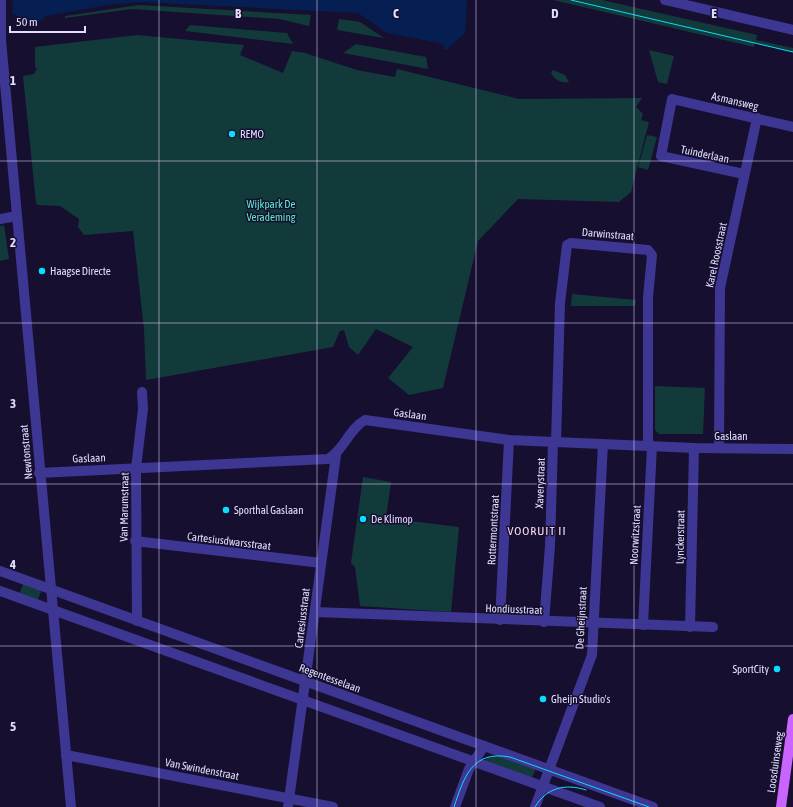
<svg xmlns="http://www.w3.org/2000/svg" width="793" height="807" font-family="'Asap Condensed',sans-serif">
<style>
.green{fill:#123a3a}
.water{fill:#061f52}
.pier{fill:#160f2f}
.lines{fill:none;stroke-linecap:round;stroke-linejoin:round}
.minor{stroke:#3d3692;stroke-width:10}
.major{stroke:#ca64ff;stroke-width:10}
.tram{stroke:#09deff;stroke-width:1}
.grid{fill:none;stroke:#e2ddff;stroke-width:1;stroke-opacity:0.55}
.poi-dot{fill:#09deff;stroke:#160f2f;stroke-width:1.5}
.labels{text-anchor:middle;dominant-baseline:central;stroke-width:3;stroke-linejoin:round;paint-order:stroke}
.street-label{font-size:11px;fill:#e2ddff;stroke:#160f2f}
.poi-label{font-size:11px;fill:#e2ddff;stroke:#160f2f;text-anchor:start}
.park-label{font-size:11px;fill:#5ceccd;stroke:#160f2f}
.neighbourhood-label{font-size:12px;letter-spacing:1px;fill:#ffdff2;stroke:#160f2f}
.grid-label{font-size:13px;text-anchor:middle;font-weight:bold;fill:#e2ddff;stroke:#160f2f;stroke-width:3;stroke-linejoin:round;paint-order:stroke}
</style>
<rect width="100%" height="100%" fill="#160f2f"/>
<!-- green -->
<g class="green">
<polygon points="553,0 602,0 757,35 756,40 793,48 793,52 755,43 754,47"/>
<polygon points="139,5 311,15 309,26 279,19 132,9 65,18 65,16"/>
<polygon points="339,19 360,22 384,38 337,30"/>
<polygon points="190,25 287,33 293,44 185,31"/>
<polygon points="137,35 244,45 240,55 283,73 292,51 305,53 357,70 395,77 397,69 519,99 642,98 636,107 643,114 641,120 649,122 631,192 619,202 518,199 478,241 443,388 409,395 388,378 413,347 376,329 358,355 349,347 344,330 340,331 333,347 146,380 144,329 133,231 84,235 78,227 79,219 60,206 38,205 36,203 23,76 34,74 37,68 35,67 35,47"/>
<polygon points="356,44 426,57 428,69 343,53"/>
<polygon points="649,50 674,56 667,84 658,82"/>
<path d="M553,70L565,75L569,82C562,84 553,79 551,72Z"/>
<polygon points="647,135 657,137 648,170 638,167"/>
<polygon points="4,225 9,259 0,261 0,226"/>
<polygon points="572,294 636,300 635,306 571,306"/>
<polygon points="655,386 705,388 703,434 659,434 655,430"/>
<polygon points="363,477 391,482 386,518 459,527 451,612 360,606 355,567 351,563"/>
<polygon points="23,584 40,590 41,592 38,599 35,600 19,595"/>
<polygon points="498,756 536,768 531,780 484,762 487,758"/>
</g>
<!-- water -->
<polygon class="water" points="0,0 467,0 465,33 446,50 443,49 444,44 387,33 358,13 142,2 114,4 45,16 43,20 20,23 17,15 11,13"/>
<!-- pier -->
<polygon class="pier" points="0,0 13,0 12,13 0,15"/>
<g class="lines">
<!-- minor -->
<g class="minor">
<polyline points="1,0 1,40 71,807"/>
<polyline points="665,0 793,30"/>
<polyline points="744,174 661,156 672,99 793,127"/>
<polyline points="0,219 17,216"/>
<polyline points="556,442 560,303 567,245 571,243 648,250 652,255 648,297 648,446"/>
<polyline points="719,448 720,288 757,118"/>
<path d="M39,473L328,459C344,450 349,429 365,420L509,440L694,448L793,449"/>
<polyline points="135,541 321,563"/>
<polyline points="0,571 653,807"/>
<polyline points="0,591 600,807"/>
<polyline points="315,612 713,627"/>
<polyline points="500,620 509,440"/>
<polyline points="137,621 136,468 143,409 142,392"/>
<polyline points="544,622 550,546 553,442"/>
<polyline points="643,625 652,446"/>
<polyline points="690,627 694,448"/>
<polyline points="66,755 333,807"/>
<polyline points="288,807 336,455"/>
<polyline points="455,807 469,769 484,746"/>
<polyline points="535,807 592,655 603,444"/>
</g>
<!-- major -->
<polyline class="major" points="781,807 793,719"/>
<!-- tram -->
<g class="tram">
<polyline points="571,0 793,52"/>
<path d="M454,807C464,777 472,750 510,757L649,807"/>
<path d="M535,807C546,788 565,783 586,790"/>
</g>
</g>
<!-- grid -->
<path class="grid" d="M159,0V807M317,0V807M476,0V807M634,0V807M0,161H793M0,323H793M0,484H793M0,646H793"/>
<!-- markers -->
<g class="poi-dot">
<circle cx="232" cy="134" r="4"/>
<circle cx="42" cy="271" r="4"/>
<circle cx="226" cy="510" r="4"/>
<circle cx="363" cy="519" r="4"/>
<circle cx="777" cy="669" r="4"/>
<circle cx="543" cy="699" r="4"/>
</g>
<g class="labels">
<!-- street labels -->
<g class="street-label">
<text transform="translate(735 101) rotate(13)">Asmansweg</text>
<text transform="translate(705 154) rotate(12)">Tuinderlaan</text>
<text transform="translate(608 234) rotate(5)">Darwinstraat</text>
<text transform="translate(716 255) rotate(-78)">Karel Roosstraat</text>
<text transform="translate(410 414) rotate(8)">Gaslaan</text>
<text x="731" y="436">Gaslaan</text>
<text transform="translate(26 452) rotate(-95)">Newtonstraat</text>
<text transform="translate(89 458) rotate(-2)">Gaslaan</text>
<text transform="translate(540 483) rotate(-88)">Xaverystraat</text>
<text transform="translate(124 507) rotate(-89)">Van Marumstraat</text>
<text transform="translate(493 530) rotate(-87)">Rottermontstraat</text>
<text transform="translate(635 535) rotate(-87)">Noorwitzstraat</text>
<text transform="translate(680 537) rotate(-89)">Lynckerstraat</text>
<text transform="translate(229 541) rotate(7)">Cartesiusdwarsstraat</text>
<text transform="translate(514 609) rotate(2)">Hondiusstraat</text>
<text transform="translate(302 618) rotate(-83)">Cartesiusstraat</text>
<text transform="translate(581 618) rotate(-87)">De Gheijnstraat</text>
<text transform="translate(330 678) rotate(20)">Regentesselaan</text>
<text transform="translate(775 762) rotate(-82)">Loosduinseweg</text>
<text transform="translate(202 769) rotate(11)">Van Swindenstraat</text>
</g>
<!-- poi labels -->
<g class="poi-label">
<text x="240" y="134">REMO</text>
<text x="50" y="271">Haagse Directe</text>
<text x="234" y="510">Sporthal Gaslaan</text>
<text x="371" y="519">De Klimop</text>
<text x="769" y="669" text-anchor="end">SportCity</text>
<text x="551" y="699">Gheijn Studio's</text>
</g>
<!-- park labels -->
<g class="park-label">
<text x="271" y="204">Wijkpark De<tspan x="271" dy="13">Verademing</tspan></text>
</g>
<!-- neighbourhood labels -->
<g class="neighbourhood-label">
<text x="537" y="531">VOORUIT II</text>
</g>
</g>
<g class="grid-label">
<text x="238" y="18">B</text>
<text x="396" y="18">C</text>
<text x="555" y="18">D</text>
<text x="714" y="18">E</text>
<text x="13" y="85">1</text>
<text x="13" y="247">2</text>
<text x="13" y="408">3</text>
<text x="13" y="569">4</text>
<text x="13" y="731">5</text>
</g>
<!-- scale -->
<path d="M10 26v6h75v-6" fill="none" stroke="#e2ddff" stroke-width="2"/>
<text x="16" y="26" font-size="12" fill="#e2ddff" stroke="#160f2f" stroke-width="3" paint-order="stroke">50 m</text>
</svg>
